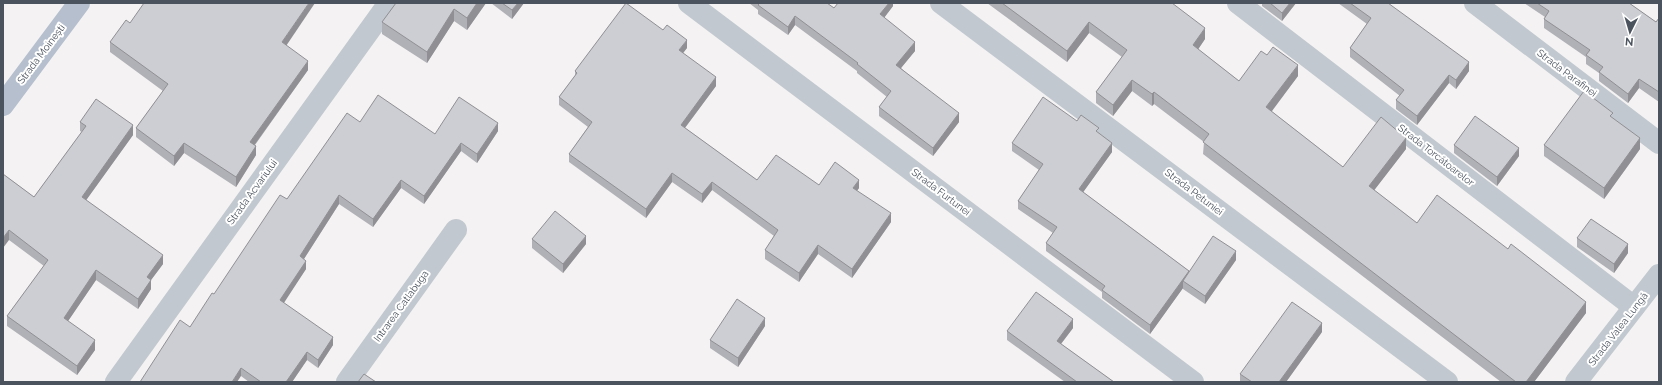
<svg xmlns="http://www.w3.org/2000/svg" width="1662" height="385" font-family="Raleway,sans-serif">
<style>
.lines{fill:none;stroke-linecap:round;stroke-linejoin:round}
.minor{stroke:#c1c8cf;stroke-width:22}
.major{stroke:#b5bfce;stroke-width:22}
.wall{fill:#b0b1b6}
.shaded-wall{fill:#909094}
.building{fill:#cdced4;stroke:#909094}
.labels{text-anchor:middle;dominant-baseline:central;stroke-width:4;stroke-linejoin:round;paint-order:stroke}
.street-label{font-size:10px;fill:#4b535e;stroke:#fff}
</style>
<rect width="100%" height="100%" fill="#f4f2f2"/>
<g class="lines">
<!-- minor -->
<g class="minor">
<polyline points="689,3 1193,382"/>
<polyline points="941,3 1447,382"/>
<polyline points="1238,3 1634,307"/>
<polyline points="1475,3 1659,143"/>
<polyline points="116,382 389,3"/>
<polyline points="347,382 456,230"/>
<polyline points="1576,382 1659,275"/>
</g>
<!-- major -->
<polyline class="major" points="3,105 79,3"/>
</g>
<!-- wall -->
<g class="wall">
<polygon points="396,3 486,3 467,30 454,21 427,63 382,34 382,22"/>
<polygon points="491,3 524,3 512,19"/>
<polygon points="749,3 827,3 834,8 893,3 893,6 884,18 915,51 901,68 959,122 933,156 879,116 879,107 887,97 857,73 857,71 795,25 788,35 758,14 758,10"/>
<polygon points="987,3 1172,3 1205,39 1198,49 1239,81 1298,76 1271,111 1343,167 1406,149 1374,190 1417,223 1586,313 1534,382 1501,382 1203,154 1204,142 1154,104 1152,106 1132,91 1113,116 1096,103 1096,92 1122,57 1089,33 1067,62"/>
<polygon points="1262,3 1296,3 1282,21 1262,6"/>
<polygon points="1338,3 1388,3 1469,71 1456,89 1449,83 1417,125 1396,109 1396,100 1400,96 1350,57 1350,48 1367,24"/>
<polygon points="1524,3 1629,3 1656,22 1659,18 1659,102 1639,88 1628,103 1599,81 1599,73 1586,64 1586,57 1544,28 1544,19 1545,17"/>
<polygon points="130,23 286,45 308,70 255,145 256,155 236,187 184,153 174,166 136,137 136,128 163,91 110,52 110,42"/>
<polygon points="687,48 683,53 716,86 685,128 757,180 819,185 859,188 857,191 891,222 852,278 818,254 799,282 765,259 765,250 774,236 712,190 702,203 672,182 646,218 569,162 569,154 588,127 559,105 559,97 575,76 575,71"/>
<polygon points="1613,118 1640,149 1604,199 1544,156 1544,145"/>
<polygon points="1077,121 1099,133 1112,152 1083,192 1189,271 1236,260 1205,304 1183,289 1183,288 1150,334 1102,298 1102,292 1046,251 1046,243 1053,233 1018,209 1018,201 1039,170 1012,151 1012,143"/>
<polygon points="80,122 133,135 86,200 163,264 151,280 151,289 138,309 96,280 68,321 95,350 77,375 7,326 7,316 44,266 9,240 3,174 34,197 82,132 80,131"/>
<polygon points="360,122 435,134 498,131 477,163 461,151 424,204 401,188 373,227 339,204 304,259 306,269 283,303 333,345 318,368 307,360 292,382 249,382 241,376 190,327 287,199"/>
<polygon points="1454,145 1519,156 1497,186 1454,153"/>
<polygon points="1577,238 1628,253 1614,273 1577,247"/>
<polygon points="532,239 586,244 563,273 532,248"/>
<polygon points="765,326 738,367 710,348 710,340"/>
<polygon points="1073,328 1061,344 1114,382 1065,382 1007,340 1007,331"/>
<polygon points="1322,332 1286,382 1240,382 1240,374"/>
</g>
<!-- shaded-wall -->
<g class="shaded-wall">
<polygon points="309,3 315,3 282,52 282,42"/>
<polygon points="477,3 486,3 467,30 467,18"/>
<polygon points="518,3 524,3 512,19 512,10"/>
<polygon points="889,3 893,3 893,6 880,23 880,14"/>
<polygon points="1290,3 1296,3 1282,21 1282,13"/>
<polygon points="454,9 454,21 427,63 427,52"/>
<polygon points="795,16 795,25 788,35 788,27"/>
<polygon points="1089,22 1089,33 1067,62 1067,51"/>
<polygon points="1205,28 1205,39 1193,57 1193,45"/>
<polygon points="687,40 687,48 679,58 679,50"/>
<polygon points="915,42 915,51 896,74 896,65"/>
<polygon points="308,61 308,70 250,151 250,142"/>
<polygon points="1469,62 1469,71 1456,89 1456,80"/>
<polygon points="1298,65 1298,76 1266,119 1266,107"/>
<polygon points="1449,75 1449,83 1417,125 1417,116"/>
<polygon points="716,77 716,86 681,133 681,125"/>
<polygon points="1639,79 1639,88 1628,103 1628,94"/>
<polygon points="1132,80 1132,91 1113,116 1113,105"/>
<polygon points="1154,92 1154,104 1152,106 1152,94"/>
<polygon points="959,113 959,122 933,156 933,148"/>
<polygon points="498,123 498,131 477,163 477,154"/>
<polygon points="133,125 133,135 82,206 82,197"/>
<polygon points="1406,138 1406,149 1369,197 1369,186"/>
<polygon points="1640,138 1640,149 1604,199 1604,188"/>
<polygon points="184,143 184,153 174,166 174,156"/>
<polygon points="461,143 461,151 424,204 424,196"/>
<polygon points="1112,143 1112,152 1079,198 1079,189"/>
<polygon points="256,146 256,155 236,187 236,177"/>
<polygon points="1519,148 1519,156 1497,186 1497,177"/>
<polygon points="672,173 672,182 646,218 646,209"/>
<polygon points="401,180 401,188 373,227 373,219"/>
<polygon points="859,180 859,188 853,196 853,188"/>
<polygon points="712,182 712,190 702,203 702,194"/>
<polygon points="339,195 339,204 300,265 300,256"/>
<polygon points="891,213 891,222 852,278 852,269"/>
<polygon points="9,230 9,240 3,248 3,238"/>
<polygon points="586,236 586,244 563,273 563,264"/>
<polygon points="1628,244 1628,253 1614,273 1614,264"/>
<polygon points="818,245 818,254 799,282 799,273"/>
<polygon points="1236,251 1236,260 1205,304 1205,296"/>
<polygon points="163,255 163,264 151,280 151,289 138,309 138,299 147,277"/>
<polygon points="306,261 306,269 280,309 280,300"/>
<polygon points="96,270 96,280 64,327 64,318"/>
<polygon points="1189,271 1183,281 1183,288 1150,334 1150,325"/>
<polygon points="1586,302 1586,313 1534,382 1526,382"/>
<polygon points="765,318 765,326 738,367 738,358"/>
<polygon points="1073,319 1073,328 1057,349 1057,341"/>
<polygon points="1322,323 1322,332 1286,382 1279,382"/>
<polygon points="333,337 333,345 318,368 318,360"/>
<polygon points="95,340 95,350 77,375 77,366"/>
<polygon points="307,352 307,360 292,382 286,382"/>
<polygon points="241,368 241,376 237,382 232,382"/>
</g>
<!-- building -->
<g class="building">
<polygon points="144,3 309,3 282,42 308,61 250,142 256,146 236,177 184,143 174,156 136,128 168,84 110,42 126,20 130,23"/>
<polygon points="396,3 477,3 467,18 454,9 427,52 382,22"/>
<polygon points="502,3 518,3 512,10"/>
<polygon points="626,3 663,30 667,25 687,40 679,50 716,77 681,125 757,180 776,155 819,185 835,162 859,180 853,188 891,213 852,269 818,245 799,273 765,250 778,230 712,182 702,194 672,173 646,209 569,154 592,122 559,97 577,73 575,71"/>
<polygon points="760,3 827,3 834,8 838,3 889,3 880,14 915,42 896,65 959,113 933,148 879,107 891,91 857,64 858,63 795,16 788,27 758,5"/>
<polygon points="1002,3 1172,3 1205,28 1193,45 1239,81 1261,51 1267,55 1273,47 1298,65 1266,107 1343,167 1381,117 1406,138 1369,186 1417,223 1437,195 1508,249 1511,244 1586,302 1526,382 1516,382 1203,142 1209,134 1154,92 1152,94 1132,80 1113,105 1096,92 1127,50 1089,22 1067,51"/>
<polygon points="1270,3 1290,3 1282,13"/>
<polygon points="1350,3 1388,3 1469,62 1456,80 1449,75 1417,116 1396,100 1404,90 1350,48 1371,18"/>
<polygon points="1537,3 1629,3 1656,22 1659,18 1659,92 1639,79 1628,94 1599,72 1603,67 1586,55 1590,50 1544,19 1549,11"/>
<polygon points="1584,91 1613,113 1610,116 1640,138 1604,188 1544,145"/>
<polygon points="378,95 435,134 459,97 498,123 477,154 461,143 424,196 401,180 373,219 339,195 300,256 306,261 280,300 333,337 318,360 307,352 286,382 261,382 241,368 232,382 140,382 180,320 190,327 212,293 214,294 280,195 287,199 347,113 360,122"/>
<polygon points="1043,97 1077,121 1081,115 1099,128 1096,131 1112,143 1079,189 1189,271 1150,325 1102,290 1105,286 1046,243 1057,227 1018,201 1043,164 1012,143"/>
<polygon points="96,99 133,125 82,197 163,255 147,277 151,280 138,299 96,270 64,318 95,340 77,366 7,316 48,260 9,230 3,238 3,174 34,197 86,126 80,122"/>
<polygon points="1475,116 1519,148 1497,177 1454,145"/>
<polygon points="555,211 586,236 563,264 532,239"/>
<polygon points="1591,219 1628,244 1614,264 1577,238"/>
<polygon points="1213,236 1236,251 1205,296 1183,281"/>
<polygon points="1036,292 1073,319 1057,341 1114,382 1077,382 1007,331"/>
<polygon points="737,299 765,318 738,358 710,340"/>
<polygon points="1292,302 1322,323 1279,382 1252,382 1240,374"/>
<polygon points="364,374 376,382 358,382"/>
</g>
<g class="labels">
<!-- street labels -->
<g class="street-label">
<text transform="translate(41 54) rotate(-53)">Strada Moinești</text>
<text transform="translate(1567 73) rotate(37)">Strada Parafinei</text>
<text transform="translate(1436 155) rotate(38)">Strada Torcătoarelor</text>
<text transform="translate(252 192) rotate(-54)">Strada Acvariului</text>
<text transform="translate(941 192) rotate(37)">Strada Furtunei</text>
<text transform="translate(1194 192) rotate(37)">Strada Petuniei</text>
<text transform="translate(401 306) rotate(-54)">Intrarea Catlabuga</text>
<text transform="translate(1618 329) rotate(-52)">Strada Valea Lungă</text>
</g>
</g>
<!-- border -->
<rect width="1662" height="385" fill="none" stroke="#4b535e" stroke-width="8"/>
<!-- north arrow -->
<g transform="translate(1630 32) rotate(185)" stroke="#ffffff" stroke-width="3" paint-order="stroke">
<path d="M0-3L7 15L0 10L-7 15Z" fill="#4b535e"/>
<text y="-6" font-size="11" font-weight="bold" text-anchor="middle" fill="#4b535e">N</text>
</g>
</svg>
